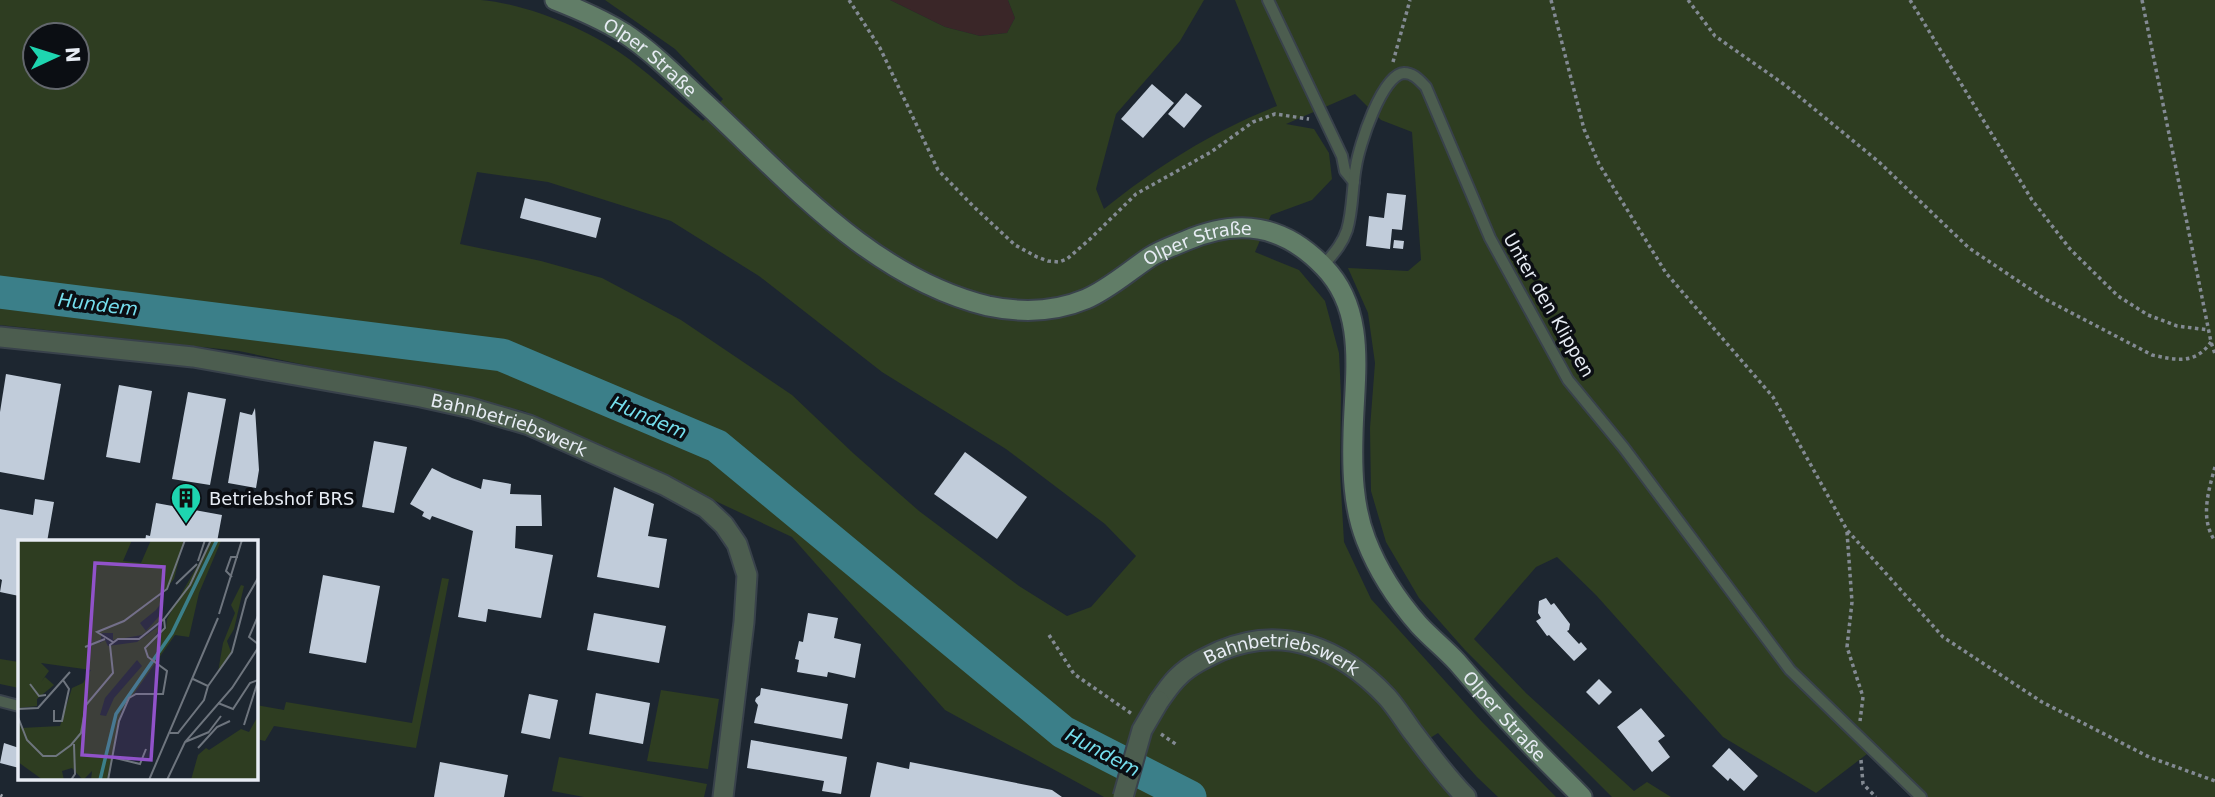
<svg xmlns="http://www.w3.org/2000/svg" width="2215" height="797" font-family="'DejaVu Sans',sans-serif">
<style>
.education{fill:#3a2628}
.green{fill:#2e3d21;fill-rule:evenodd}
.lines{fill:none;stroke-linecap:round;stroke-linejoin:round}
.river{stroke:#3b7f89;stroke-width:33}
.building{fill:#c1ccda}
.service-casing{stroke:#39424b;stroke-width:14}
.minor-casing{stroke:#39424b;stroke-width:23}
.secondary-casing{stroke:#39424b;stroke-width:23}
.path{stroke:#838a93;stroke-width:3.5;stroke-dasharray:3.5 3.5;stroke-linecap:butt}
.service{stroke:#4c5d4f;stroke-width:10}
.minor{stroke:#4c5d4f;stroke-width:19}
.secondary{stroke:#617d67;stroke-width:19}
.rail{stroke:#a2a8b1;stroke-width:5;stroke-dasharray:14 7;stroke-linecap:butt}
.minor-bridge-casing{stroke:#39424b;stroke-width:23;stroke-linecap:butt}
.minor-bridge{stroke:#4c5d4f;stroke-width:19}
.labels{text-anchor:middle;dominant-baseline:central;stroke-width:7;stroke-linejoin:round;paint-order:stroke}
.street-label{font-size:18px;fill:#e7ecf4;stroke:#0b0e13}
.poi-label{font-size:18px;fill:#e7ecf4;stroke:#0b0e13;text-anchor:start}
.water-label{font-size:19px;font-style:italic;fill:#75deed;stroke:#0b0e13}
.inset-river{fill:none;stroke:#3b7f89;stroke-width:3.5}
.inset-road{fill:none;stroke:#6e757e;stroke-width:2}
.view{fill:#9152ca;fill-opacity:0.15;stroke:#9152ca;stroke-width:3.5}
.inset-edge{fill:none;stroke:#e7ecf4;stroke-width:3.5}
</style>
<rect width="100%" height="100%" fill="#1d2630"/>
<!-- education -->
<polygon class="education" points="890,0 1008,0 1015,18 1007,33 980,36 945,27"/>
<!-- green -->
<g class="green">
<path d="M0,0H481C528,4 592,31 629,59C655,79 679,101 703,121L723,99L675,49L605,0H890L945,27L980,36L1007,33L1015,18L1008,0H1204L1180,41L1116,114L1096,189L1104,209C1156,167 1215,130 1277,106L1235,0H2215V797H1911L1867,754L1816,793L1723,737L1596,595L1557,557L1536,567L1474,639L1527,694L1634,791L1647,782L1671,797H1612L1465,650L1419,598L1386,542L1371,491L1370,428L1375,363L1368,313L1348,268L1408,271L1421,260L1412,132L1381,120L1355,94L1286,124L1314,129L1329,153L1332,179L1312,200L1271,215L1255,252L1299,270L1325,301L1339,353L1341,395L1340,472L1344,542L1371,599L1482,722L1556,797H1498L1477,777L1438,733L1413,749L1453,797H1104L945,710L792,537L524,411L239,351L0,325ZM35,35H77V77H35ZM477,172L548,182L671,221L759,276L882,372L1006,449L1105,524L1136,556L1091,607L1067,616L1019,586L919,511L853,453L792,395L681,320L602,278L541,261L460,244Z"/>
<polygon points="442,578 449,579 416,748 274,726 265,741 256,739 256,705 284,710 286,702 412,723"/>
<polygon points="0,659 19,662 19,688 0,684"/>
<polygon points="661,690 719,699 708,769 647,761"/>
<polygon points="559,757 707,784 704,797 584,797 552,791"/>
</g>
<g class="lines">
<!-- river -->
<polyline class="river" points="0,292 502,355 717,446 1063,732 1190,797"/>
</g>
<!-- building -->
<g class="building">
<polygon points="1152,84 1174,103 1143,138 1121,119"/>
<polygon points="1186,93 1202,106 1184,128 1168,114"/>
<polygon points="1387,193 1406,195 1402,230 1392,229 1390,249 1366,246 1369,216 1384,218"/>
<polygon points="525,198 601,218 596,238 520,218"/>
<polygon points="1394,240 1404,241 1403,249 1393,248"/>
<polygon points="6,374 61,384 44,480 0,472 0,412"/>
<polygon points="119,385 152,391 140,463 106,457"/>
<polygon points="188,392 226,399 210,485 172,479"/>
<polygon points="255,408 259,470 256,488 228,483 240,412 252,415"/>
<polygon points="374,441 407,447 394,513 362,507"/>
<polygon points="965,452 1027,497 997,539 934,494"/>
<polygon points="432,468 452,478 481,489 483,479 511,484 510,494 541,495 542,526 516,526 515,548 553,555 541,618 488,609 486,622 458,617 473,531 432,516 430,520 422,516 424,512 410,504"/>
<polygon points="614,487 654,504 648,536 667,539 659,588 597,577"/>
<polygon points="35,499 54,502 47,542 19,542 19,596 0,592 2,580 0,579 0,509 33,515"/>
<polygon points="156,503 222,515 217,542 145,542 146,535 150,536"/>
<polygon points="323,575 380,586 366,663 309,653"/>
<polygon points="1546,598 1551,605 1554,603 1570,624 1569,630 1567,631 1579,644 1581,642 1587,649 1574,661 1549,635 1547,636 1536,621 1541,618 1538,613 1539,601"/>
<polygon points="594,613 666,626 659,663 587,650"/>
<polygon points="808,613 838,618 834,638 861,644 855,678 828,672 827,677 797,672 799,660 795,659 799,641 803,642"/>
<polygon points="1599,679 1612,692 1599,705 1586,692"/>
<polygon points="761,688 848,704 842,739 754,723 758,705 755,701 756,698 760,695"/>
<polygon points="596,693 650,703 643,744 589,734"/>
<polygon points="529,694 558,700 550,739 521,733"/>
<polygon points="1641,708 1665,736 1658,741 1670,757 1652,772 1617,727"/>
<polygon points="751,740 847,757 841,794 822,791 824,781 747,768"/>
<polygon points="4,743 19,748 19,768 0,763"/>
<polygon points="1729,748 1758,776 1744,791 1730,778 1728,781 1712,766"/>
<polygon points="440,762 508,775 504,797 434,797"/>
<polygon points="877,762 909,769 910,762 1052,790 1062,797 870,797"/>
</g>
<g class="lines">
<!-- service casing -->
<g class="service-casing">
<g id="service">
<polyline points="1268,0 1342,156 1345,171 1354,182"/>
<path d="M1323,266C1333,254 1342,245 1347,230C1353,210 1352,187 1356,166C1359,146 1382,74 1404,73C1414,73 1420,81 1426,87L1490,238L1568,380L1624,448L1790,670L1921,797"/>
<polyline points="0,701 19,706"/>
</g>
</g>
<!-- minor casing -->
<g class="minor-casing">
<g id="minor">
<path id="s1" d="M0,337L193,357L421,397L471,408L529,425L664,485L706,508L724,525L737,544L747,575L744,622L723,797"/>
<path id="s2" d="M1159,701C1165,693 1171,683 1179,676C1190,665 1205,658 1220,651C1283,624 1341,648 1387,697C1396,707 1404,720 1412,731C1429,753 1446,777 1466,797"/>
</g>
</g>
<!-- secondary casing -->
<g class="secondary-casing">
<g id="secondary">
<path id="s3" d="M555,0C578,9 603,20 624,33C653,52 679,79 705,103C789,181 872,278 988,306C1021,313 1055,312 1086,299C1109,289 1129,271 1150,257C1161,250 1173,246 1185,241C1238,218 1283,224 1324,267C1368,312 1354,377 1353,435C1352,470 1353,507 1366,540C1378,571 1397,600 1419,625C1431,638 1445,649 1457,662C1477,685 1497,709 1518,731C1538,754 1561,775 1582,797"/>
</g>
</g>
<!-- path -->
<g class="path">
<polyline points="849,0 880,48 938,170 973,206 1015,245 1037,257 1048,261 1059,262 1067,259 1089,240 1136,194 1211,152 1253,122 1275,114 1309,119"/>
<polyline points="1551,0 1584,129 1599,164 1666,273 1773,397 1847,530 1943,637 2042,702 2149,757 2215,781"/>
<path d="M1688,0L1715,36L1785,85L1879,162L1969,248L2045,299L2152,355C2176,360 2195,365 2211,342"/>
<polyline points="1910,0 2032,200 2070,249 2118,296 2148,315 2177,326 2209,330"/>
<polyline points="2142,0 2211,342 2215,354"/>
<polyline points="1393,62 1410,0"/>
<path d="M2215,467C2208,492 2200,519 2215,541"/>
<polyline points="1847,532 1852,602 1847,647 1863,697 1860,721"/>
<polyline points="1049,635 1074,674 1132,714"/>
<polyline points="1161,734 1177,745"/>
<polyline points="1861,760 1863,784 1876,797"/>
</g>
<!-- service -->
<use href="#service" class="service"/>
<!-- minor -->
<use href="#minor" class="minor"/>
<!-- secondary -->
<use href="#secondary" class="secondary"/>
<!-- rail -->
<polyline class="rail" points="0,796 2,797"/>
<!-- minor-bridge casing -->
<g class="minor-bridge-casing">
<polyline id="minor-bridge" points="1123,797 1142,730 1159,701"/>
</g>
<!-- minor-bridge -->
<use href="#minor-bridge" class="minor-bridge"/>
</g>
<!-- icons -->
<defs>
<g id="building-pin" transform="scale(1.575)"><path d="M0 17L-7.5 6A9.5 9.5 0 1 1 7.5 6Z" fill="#1ed5b0" stroke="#0b0e13"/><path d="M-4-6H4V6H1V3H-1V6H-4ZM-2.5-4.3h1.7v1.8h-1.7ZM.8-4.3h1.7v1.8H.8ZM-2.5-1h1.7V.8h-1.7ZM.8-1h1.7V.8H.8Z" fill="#111"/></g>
</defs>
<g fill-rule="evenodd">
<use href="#building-pin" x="186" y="498"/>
</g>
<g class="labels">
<!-- street labels -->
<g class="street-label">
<text stroke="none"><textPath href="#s3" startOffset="112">Olper Straße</textPath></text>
<text stroke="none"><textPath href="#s3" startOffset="763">Olper Straße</textPath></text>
<text transform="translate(1549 305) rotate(60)">Unter den Klippen</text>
<text stroke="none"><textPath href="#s1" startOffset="518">Bahnbetriebswerk</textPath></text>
<text stroke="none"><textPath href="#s2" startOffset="145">Bahnbetriebswerk</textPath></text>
<text stroke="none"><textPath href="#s3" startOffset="1412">Olper Straße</textPath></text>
</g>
<!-- poi labels -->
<g class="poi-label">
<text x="209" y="498">Betriebshof BRS</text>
</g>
<!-- water labels -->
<g class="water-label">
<text transform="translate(98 304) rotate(7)">Hundem</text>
<text transform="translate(649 417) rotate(23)">Hundem</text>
<text transform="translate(1103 752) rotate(28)">Hundem</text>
</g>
</g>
<!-- overview -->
<g transform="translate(18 540)">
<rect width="240" height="240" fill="#1d2630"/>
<path d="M0,0H114L105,21L123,23L133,0H166L156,39L141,57L144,62L138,70L122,83L128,91L145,72L144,79L124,95L95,100V93H84L82,103L87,100L90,106L119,102L145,83L137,96L148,89L149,79L194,0L203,1L181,53L171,97L157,95L103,172L89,240H73L74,231L65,240L54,228L44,231L46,240H25L0,222V179L3,188L42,186L54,148L65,143L73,130L23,123L31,131L23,142L27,137L36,145L19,159V166L0,168ZM119,120L124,126L96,158L88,176L82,175L87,158ZM223,45L226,46L216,89L209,101L213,112L200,132L205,103L217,73L213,65ZM240,176V240H173L180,215L188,208L191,210L223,189L231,192Z" fill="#2e3d21" fill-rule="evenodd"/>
<path class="inset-river" d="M82,240L98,174L154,93L199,0"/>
<path class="inset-road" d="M180,21L187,0M214,37L208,31L213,17H220M158,44L179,24M201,74L224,0M240,76L231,97L240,104M95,102L79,92L106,81L149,49L167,0M67,107L87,99M12,144L21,156L28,155M190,146L214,112L228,59L240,38M200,163L215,169L232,143L240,140M0,169L20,168L52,132M36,170V181H44L51,149L45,140M0,177L9,200L25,216H38L53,205L63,193L68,165L95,133L92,105L100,99H121L146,79L172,45L193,0M226,185L240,141M152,193H160L186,160L190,146L175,139M190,193L203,176M167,202L191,192M180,208L199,187L212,181M93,217L122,224L128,209M53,240L57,234L56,204M90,240L101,181L111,158L118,154H145L149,131L130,117L127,108L147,88L146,79M131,240L200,78M149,240L167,202L214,148L240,108"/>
<path class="view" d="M77,23L146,27L133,220L64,215Z"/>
<rect width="240" height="240" class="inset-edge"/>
</g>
<!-- north arrow -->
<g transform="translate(56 56) rotate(86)"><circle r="33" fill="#0b0e13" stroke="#63676d" stroke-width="2"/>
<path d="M0-5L12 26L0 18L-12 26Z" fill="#1ed5b0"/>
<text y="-10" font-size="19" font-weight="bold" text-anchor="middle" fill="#e7ecf4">N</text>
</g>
</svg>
